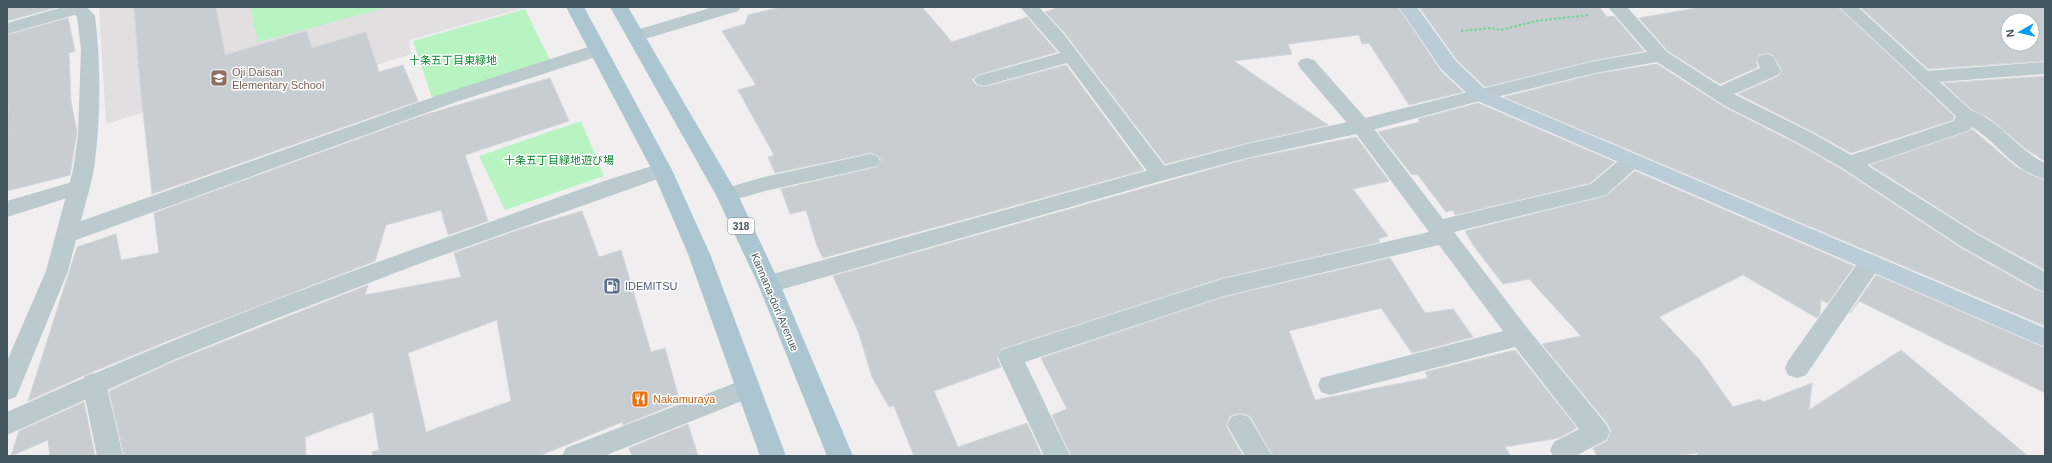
<svg xmlns="http://www.w3.org/2000/svg" width="2052" height="463" font-family="Helvetica,'Noto Sans JP',sans-serif">
<style>
.education{fill:#e2dfe1}
.green{fill:#b7f4c2}
.building{fill:#c8cdd2;stroke:#d2d6db;fill-rule:evenodd}
.lines{fill:none;stroke-linecap:round;stroke-linejoin:round}
.path{stroke:#6cd68b;stroke-width:2;stroke-dasharray:2.5 2;stroke-linecap:butt}
.lane{fill:#bacacf;fill-rule:evenodd}
.street{fill:#bacacf;fill-rule:evenodd}
.secondary{fill:#baccd5;fill-rule:evenodd}
.primary{fill:#abc6d1;fill-rule:evenodd}
.labels{text-anchor:middle;dominant-baseline:central;stroke-width:3;stroke-linejoin:round;paint-order:stroke}
.shield{fill:#fff;stroke:#7c898e;stroke-width:1}
.shield-label{font-size:10px;font-weight:bold;fill:#44575e}
.park-label{font-size:11px;fill:#0c8830;stroke:#fff}
.education-label{font-size:11px;fill:#785e54;stroke:#fff;text-anchor:start}
.service-label{font-size:11px;fill:#4e5e75;stroke:#fff;text-anchor:start}
.street-label{font-size:11px;fill:#44575e;stroke:#fff}
.food-label{font-size:11px;fill:#c56008;stroke:#fff;text-anchor:start}
</style>
<rect width="100%" height="100%" fill="#f1eeef"/>
<!-- education -->
<polygon class="education" points="99,7 522,7 523,8 409,40 411,54 183,127 178,102 106,124"/>
<!-- green -->
<g class="green">
<polygon points="250,7 388,7 258,42"/>
<polygon points="525,9 550,60 432,98 413,41"/>
<polygon points="581,121 604,176 505,210 479,156"/>
</g>
<!-- building -->
<g class="building">
<polygon points="7,7 58,7 7,21"/>
<polygon points="134,7 216,7 225,55 306,31 312,48 366,32 379,72 403,65 418,101 152,194 140,84"/>
<polygon points="781,7 922,7 952,42 1027,17 1057,52 977,75 972,80 976,85 984,87 1066,65 1144,170 823,258 817,246 806,210 790,214 781,189 877,167 881,160 877,155 870,153 775,173 768,157 774,155 738,90 756,85 722,31 745,24 748,15"/>
<polygon points="1059,7 1398,7 1441,71 1463,92 1409,105 1369,43 1362,44 1359,35 1288,44 1292,54 1234,61 1328,125 1247,143 1165,164 1064,32 1045,12"/>
<polygon points="1419,7 1599,7 1607,17 1614,16 1644,51 1595,60 1485,87 1457,60"/>
<polygon points="1702,7 1838,7 1954,116 1953,120 1851,153 1815,133 1738,94 1779,76 1782,70 1773,55 1766,53 1759,55 1756,61 1758,67 1720,84 1668,51 1639,18"/>
<path d="M1860,7H2045V61L1928,69ZM2008,20H2032V44H2008Z"/>
<polygon points="68,18 75,51 69,53 71,102 77,132 70,175 7,191 8,101 7,101 7,35"/>
<polygon points="1657,64 1724,107 1799,145 1841,169 1961,248 2036,290 2045,293 2045,326 1504,97 1595,74"/>
<polygon points="2045,76 2045,161 2026,149 1989,118 1972,110 1943,83"/>
<polygon points="550,78 569,121 465,155 488,221 448,235 441,210 386,225 375,261 175,338 85,375 28,401 77,247 116,234 121,260 159,253 154,213 424,115"/>
<polygon points="1478,103 1615,162 1590,183 1455,215 1453,210 1446,212 1417,174 1412,175 1378,132 1420,122 1418,119"/>
<polygon points="1972,129 2015,166 2033,176 2045,180 2045,270 1979,234 1870,165 1970,131"/>
<polygon points="1356,137 1389,181 1353,189 1388,236 1378,239 1380,242 1222,278 1001,349 997,358 1001,367 934,391 958,447 1027,423 1042,456 914,456 894,406 889,407 872,377 858,331 833,276 1247,159"/>
<polygon points="1635,171 1854,266 1828,303 1821,300 1820,314 1817,318 1743,275 1659,317 1699,359 1733,407 1760,399 1763,402 1812,383 1809,410 1901,350 2028,456 1700,456 1697,453 1671,456 1597,456 1593,448 1607,441 1611,431 1607,423 1542,344 1581,336 1529,279 1503,284 1473,245 1465,231 1606,196"/>
<path d="M582,211L599,257L621,250L651,352L665,348L680,402L623,425L622,422L539,456H373L372,452L379,450L373,412L305,437L306,456H124L109,391L177,360L368,285L365,295L461,277L454,253L521,229ZM497,320L511,401L426,432L408,353Z"/>
<polygon points="1390,258 1425,313 1453,309 1473,337 1412,353 1381,308 1289,331 1315,400 1428,378 1425,372 1515,350 1577,428 1559,438 1505,447 1511,456 1273,456 1250,416 1240,413 1230,416 1226,426 1243,456 1071,456 1052,415 1067,409 1041,358 1224,297"/>
<polygon points="1876,275 2045,348 2045,393 1859,301 1850,313"/>
<polygon points="84,402 95,456 50,456 48,440 11,456 19,431"/>
<polygon points="688,424 698,456 632,456 629,448"/>
</g>
<g class="lines">
<!-- path -->
<polyline class="path" points="1461,31 1491,28 1501,30 1536,21 1590,15"/>
<!-- lane -->
<g class="lane">
<polygon points="63,7 88,8 85,12 7,34 7,23"/>
<polygon points="713,7 741,7 738,11 642,40 636,42 630,40 627,36 630,32"/>
<polygon points="1020,7 1039,7 1063,33 1167,169 1170,174 1167,179 1160,181 1153,179 1067,63 984,86 977,84 974,80 977,76 1060,53"/>
<polygon points="1608,7 1627,7 1667,52 1720,86 1760,68 1757,60 1759,56 1766,54 1773,56 1781,71 1778,75 1734,94 1814,134 1856,158 1859,163 1856,168 1849,170 1842,168 1800,144 1725,106 1657,62 1595,73 1480,101 1473,99 1470,95 1473,91 1595,61 1647,52"/>
<polygon points="1307,58 1314,60 1368,121 1443,219 1591,184 1624,156 1631,154 1638,156 1641,161 1638,166 1606,195 1454,232 1528,329 1606,424 1610,432 1606,440 1579,454 1580,456 1553,456 1550,450 1554,442 1579,429 1515,347 1330,395 1321,392 1318,385 1321,378 1503,331 1439,245 1224,296 1025,362 1070,456 1044,456 998,357 1001,350 1222,279 1429,232 1354,131 1300,68 1298,64 1300,60"/>
<polygon points="2045,62 2045,74 1925,83 1918,81 1915,77 1918,73 1925,71"/>
<path d="M1966,109C1998,117 2016,149 2045,163V179C2013,170 2003,149 1978,131C1971,126 1961,123 1956,115L1959,110Z"/>
<polygon points="870,154 877,156 880,161 877,166 765,191 727,202 719,200 716,195 719,190 764,177"/>
<polygon points="79,180 86,182 90,187 86,192 7,217 7,201"/>
<polygon points="1870,255 1878,257 1881,263 1878,269 1806,375 1797,378 1788,375 1785,368 1788,361 1862,257"/>
<polygon points="94,373 103,376 106,383 123,456 97,456 82,383 85,376"/>
<polygon points="1240,414 1249,417 1272,456 1245,456 1227,425 1231,417"/>
</g>
<!-- street -->
<g class="street">
<path d="M68,7H87L95,16C101,66 101,118 94,168C91,186 85,204 81,221L442,94L591,46L598,44L605,46L607,50L605,54L456,102L76,240L68,271L19,390L16,397L7,400V361L46,271L73,170L78,135L81,49L77,17Z"/>
<polygon points="1839,7 1858,7 1976,115 1970,130 1867,165 1978,235 2045,272 2045,292 2037,289 1962,247 1842,168 1839,163 1842,158 1954,121 1956,116"/>
<polygon points="1480,89 1487,91 1490,95 1487,99 1361,133 1247,158 1161,181 769,293 761,290 758,284 761,278 769,275 1160,167 1247,144 1361,119"/>
<path d="M662,163L669,165L672,170L669,175L421,263L257,326L176,359L7,435V412C156,344 308,286 462,232C527,209 596,182 662,163Z"/>
<polygon points="748,378 757,381 760,388 757,395 604,456 562,456 566,448"/>
</g>
<!-- secondary -->
<polygon class="secondary" points="1399,7 1417,7 1456,61 1487,91 2045,328 2045,347 1473,99 1442,70"/>
<!-- primary -->
<g class="primary">
<polygon points="566,7 584,7 672,170 710,254 786,456 760,456 688,254 652,170"/>
<polygon points="610,7 628,7 738,195 780,284 853,456 827,456 758,284 716,195"/>
</g>
</g>
<!-- icons -->
<defs>
<g id="school-square" transform="scale(0.9)"><rect x="-9" y="-9" width="18" height="18" rx="4" fill="#8d6e63" stroke="#fff"/><path d="M0-5L7-2L0 1L-7-2ZM-4 1L0 2.5L4 1V4Q0 6-4 4Z" fill="#fff"/></g>
<g id="fuel-square" transform="scale(0.9)"><rect x="-9" y="-9" width="18" height="18" rx="4" fill="#5c6f8a" stroke="#fff"/><path d="M-5.5-6h7V0h2V4h1.3V-2.5L3-4.5l.8-.8L6-3V5H2.5V1h-1V6h-7ZM-4.2-4.7v3.2H.2V-4.7Z" fill="#fff"/></g>
<g id="restaurant-square" transform="scale(0.9)"><rect x="-9" y="-9" width="18" height="18" rx="4" fill="#e8710a" stroke="#fff"/><path d="M-5-6h1v4h1v-4h1v4h1v-4h1v5L-1.5 .5V6h-2V.5L-5-1ZM5-6V6H3V1.5H1.5Q1.5-4 5-6Z" fill="#fff"/></g>
</defs>
<g fill-rule="evenodd">
<use href="#school-square" x="219" y="78"/>
<use href="#fuel-square" x="612" y="286"/>
<use href="#restaurant-square" x="640" y="399"/>
</g>
<g class="labels">
<!-- shield labels -->
<rect class="shield" x="728" y="218" width="26" height="16" rx="3"/>
<g class="shield-label">
<text x="741" y="226">318</text>
</g>
<!-- park labels -->
<g class="park-label">
<text x="453" y="60">十条五丁目東緑地</text>
<text x="559" y="160">十条五丁目緑地遊び場</text>
</g>
<!-- education labels -->
<g class="education-label">
<text x="232" y="72">Oji Daisan<tspan x="232" dy="13">Elementary School</tspan></text>
</g>
<!-- service labels -->
<g class="service-label">
<text x="625" y="286">IDEMITSU</text>
</g>
<!-- street labels -->
<g class="street-label">
<text transform="translate(775 302) rotate(67)">Kannana-dori Avenue</text>
</g>
<!-- food labels -->
<g class="food-label">
<text x="653" y="399">Nakamuraya</text>
</g>
</g>
<!-- border -->
<rect width="2052" height="463" fill="none" stroke="#44575e" stroke-width="16"/>
<!-- north arrow -->
<g transform="translate(2020 32) rotate(262)"><circle r="19" fill="#ffffff" stroke="#b4bcbf"/>
<path d="M0-3L7 15L0 10L-7 15Z" fill="#05a0f5"/>
<text y="-6" font-size="11" font-weight="bold" text-anchor="middle" fill="#44575e">N</text>
</g>
</svg>
